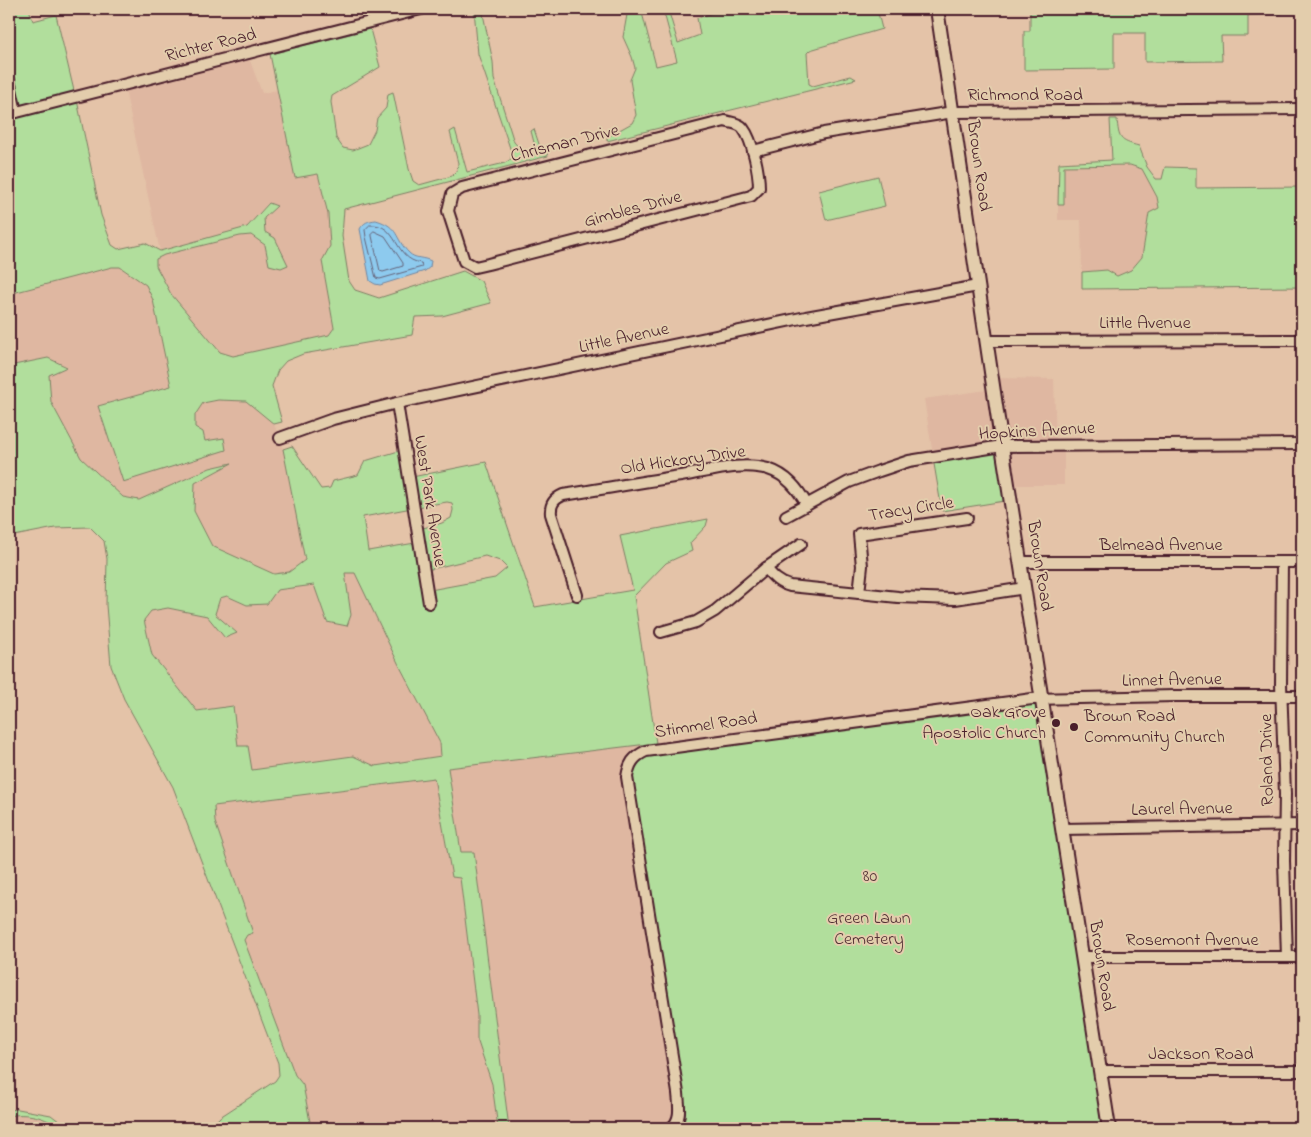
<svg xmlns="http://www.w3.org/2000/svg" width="1311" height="1137" font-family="'Indie Flower',sans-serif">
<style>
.built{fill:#dfb7a1}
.green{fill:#b1de9c;stroke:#7e7e64;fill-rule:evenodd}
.water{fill:#8dcaee;stroke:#7286a0}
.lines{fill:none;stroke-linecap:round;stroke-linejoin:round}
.shore{stroke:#656379;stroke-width:1}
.minor-casing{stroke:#4a1f2b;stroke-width:14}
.major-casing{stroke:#4a1f2b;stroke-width:16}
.minor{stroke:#e3cdac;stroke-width:10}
.major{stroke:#e3cdac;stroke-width:12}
.poi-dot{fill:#4a1f2b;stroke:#e3cdac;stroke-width:2}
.labels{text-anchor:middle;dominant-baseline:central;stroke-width:4;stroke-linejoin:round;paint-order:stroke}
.street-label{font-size:18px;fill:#4a1f2b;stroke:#e3cdac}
.poi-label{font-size:18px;fill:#4a1f2b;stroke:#e3cdac;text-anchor:end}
.park-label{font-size:18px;fill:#543236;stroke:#e3cdac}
</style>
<rect width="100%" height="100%" fill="#e4c3a8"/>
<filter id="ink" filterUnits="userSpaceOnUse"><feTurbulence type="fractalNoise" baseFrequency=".02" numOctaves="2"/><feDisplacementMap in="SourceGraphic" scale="10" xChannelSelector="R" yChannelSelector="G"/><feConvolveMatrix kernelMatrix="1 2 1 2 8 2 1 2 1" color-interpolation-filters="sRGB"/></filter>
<g filter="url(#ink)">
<!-- built -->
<g class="built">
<polygon points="249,58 262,93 278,90 295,178 318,174 328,214 330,246 322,261 334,328 329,335 233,356 220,352 171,294 156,266 156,258 164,255 240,236 251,235 265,245 264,218 268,203 247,227 160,251 125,90"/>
<polygon points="1130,165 1142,169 1157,197 1159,208 1149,213 1142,257 1131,270 1117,276 1107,270 1082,272 1081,220 1058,220 1058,205 1064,205 1064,166"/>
<polygon points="112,267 120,267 146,285 153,300 171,386 98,406 205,442 195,427 195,415 203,403 218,400 246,401 274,424 283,449 305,560 289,572 274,574 212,546 194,511 195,483 230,464 210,468 139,500 123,497 81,458 51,402 49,375 66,366 48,358 9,366 9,294"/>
<polygon points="993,378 1054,379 1056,444 1064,444 1064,485 1004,485 1007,501 942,511 924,399 994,389"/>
<polygon points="345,573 356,573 398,663 440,743 441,756 375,766 353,756 252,770 238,746 233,707 197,712 152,655 144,620 151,611 168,608 207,616 226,638 215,614 220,598 227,596 247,605 277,590 314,585 327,622 351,615"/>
<polygon points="648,743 685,1108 685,1119 682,1127 509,1128 474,852 461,852 448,768"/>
<polygon points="434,778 452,877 460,877 477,1015 477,1039 492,1084 498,1128 227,1128 303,1085 295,1075 244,940 247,935 252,933 215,822 214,806"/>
<polygon points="17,1114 36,1117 55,1125 59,1128 9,1128 9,1116"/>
</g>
<!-- green -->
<g class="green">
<polygon points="9,9 29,9 33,21 56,15 75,95 20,108 9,61"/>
<polygon points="474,9 482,9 493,62 494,79 514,142 523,152 531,155 537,154 531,131 534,129 540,147 545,149 548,156 344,209 342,236 349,281 355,290 379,298 463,271 481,281 491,303 442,316 415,317 412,335 303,354 286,361 278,370 272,386 282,422 274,424 246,401 218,400 203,403 195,415 195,427 203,432 205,441 224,438 226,450 123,482 98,406 171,386 153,300 146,285 120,267 112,267 9,294 9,117 77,100 101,215 112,245 118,249 145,243 160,251 247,227 269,203 277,206 264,218 265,232 275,238 288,265 281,268 269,265 265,245 251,235 240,236 164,255 156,259 156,266 171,294 220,352 233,356 329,335 334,328 322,261 330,246 328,214 318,174 295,178 270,54 370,29 380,67 332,96 331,102 336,138 343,148 353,150 368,144 375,130 377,118 386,108 388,94 393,92 409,169 413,181 419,185 452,176 457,171 458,163 450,132 455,129 467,172 505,163 511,159 511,151 478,54"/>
<polygon points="628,9 641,9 656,66 677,61 663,9 668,9 678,43 700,35 697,18 716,12 716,9 877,9 882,29 810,50 807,53 809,84 813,86 851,76 856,79 607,141 607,137 632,123 636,115 630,80 635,68 632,57 623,37"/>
<polygon points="1030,9 1282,9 1282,14 1248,15 1248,36 1221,36 1222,61 1145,62 1145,33 1114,33 1114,69 1024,70 1024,31 1030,31"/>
<path d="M1110,119H1117C1119,139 1119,141 1139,146L1147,167L1156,179H1162L1165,167L1196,168V188L1302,187V177V287L1082,289V272L1107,270L1117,276L1131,270L1142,257L1149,213L1159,208L1157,197L1142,169L1130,165L1064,166V205H1058L1059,163L1112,160Z"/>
<polygon points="878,176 885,206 826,220 819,191"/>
<path d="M48,358L67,367L49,375L51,402L81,458L123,497L139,500L210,468L232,463L195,483L194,511L212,546L274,574L289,572L305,560L283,449L292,446L321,489L330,488L333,481L358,475L365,461L402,450L412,508L363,517L368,551L415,543L432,607L430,590L495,578L507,568L500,561L485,556L427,570L419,529L442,523L451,518L453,510L452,503L447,502L417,507L412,477L486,462L535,607L633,590L620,536L708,519L706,526L690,543L692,551L666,563L634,596L656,743L448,768L461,852H474L509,1128H498L492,1084L477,1039V1015L460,878L452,877L434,778L214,806L215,822L253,933L247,935L244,940L295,1075L303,1085L311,1127L214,1128L213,1124L220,1117L275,1081L279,1075L278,1063L173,787L124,699L111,666L106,605L107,559L104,541L90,527L55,528L9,537V366ZM345,573H355L398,663L440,743L441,756L375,766L353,756L252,770L248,746H238L233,706L197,711L152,655L144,620L151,611L168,608L207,616L225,638L237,633L215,614L220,598L227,596L247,605L267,604L277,590L314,585L327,622L347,626L351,615Z"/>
<polygon points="1001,447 1011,500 942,511 933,458"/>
<path d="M1033,704L1037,708L1104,1128H681L685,1119V1108L632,780C633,761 641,758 657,753Z"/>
<path d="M18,1109L51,1115L68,1128H59C47,1117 25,1112 9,1116V1110Z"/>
</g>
<!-- water -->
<path class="water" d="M376,220C400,227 394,238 409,253C415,259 423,257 431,261L430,267L425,271L380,285L375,284L370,281L360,229C364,222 368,221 376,220Z"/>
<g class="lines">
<!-- shore -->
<g class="shore">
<path d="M370,225C399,223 393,259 421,263L422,267L380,279L376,278L366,237L365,230Z"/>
<polygon points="374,231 385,236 403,263 403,266 383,272 380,271 372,236 372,233"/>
</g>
<!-- minor casing -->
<g class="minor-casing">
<g id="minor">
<polyline points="9,80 16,112"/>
<polyline points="9,114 421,9"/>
<path d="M725,121C731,123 739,123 743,128C753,141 759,173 759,188L751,196L488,264L475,267L464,261L448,211L452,194L462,188Z"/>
<polyline points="753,151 824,133 953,112 1302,109"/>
<polyline points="987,341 1302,340"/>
<polyline points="397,403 429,603"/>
<polyline points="280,438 333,419 397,403 806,317 978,286"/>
<polyline points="786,516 849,482 879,471 909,461 1002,446 1302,444"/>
<polyline points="1021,562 1302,562"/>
<polyline points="1282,562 1281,684 1285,794 1284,861 1287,957"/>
<path d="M766,568C773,577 779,583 790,586L898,597L955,599L1025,588"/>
<polyline points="859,593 862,566 859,534 967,518"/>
<path d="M577,595L551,514C550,504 554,499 563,495C602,489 641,482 681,476C708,472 741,461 768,469C787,475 798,489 807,505"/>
<polyline points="661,632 696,622 715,611 766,568 801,544"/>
<polyline points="1062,829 1302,825"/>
<polyline points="1082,957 1302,957"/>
<polyline points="1100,1071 1302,1071"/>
<path d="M671,1128C682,1120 679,1106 678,1093L627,777C629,764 633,757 646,751L1032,699L1175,696H1302"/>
</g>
</g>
<!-- major casing -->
<g class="major-casing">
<polyline id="major" points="937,9 1002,446 1109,1128"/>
</g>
<!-- minor -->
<use href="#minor" class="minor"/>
<!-- major -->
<use href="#major" class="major"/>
</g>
</g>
<!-- markers -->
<g class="poi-dot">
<circle cx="1056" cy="723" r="5"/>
<circle cx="1074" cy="727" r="5"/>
</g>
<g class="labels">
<!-- street labels -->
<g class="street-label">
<text transform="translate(211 46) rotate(-14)">Richter Road</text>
<text x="1025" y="96">Richmond Road</text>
<text transform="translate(565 144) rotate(-14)">Chrisman Drive</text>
<text transform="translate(978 166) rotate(82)">Brown Road</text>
<text transform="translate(633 210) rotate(-15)">Gimbles Drive</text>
<text x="1145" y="324">Little Avenue</text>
<text transform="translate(624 339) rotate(-12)">Little Avenue</text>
<text transform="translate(1037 432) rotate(-3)">Hopkins Avenue</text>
<text transform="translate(683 461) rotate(-8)">Old Hickory Drive</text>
<text transform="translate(429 501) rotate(81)">West Park Avenue</text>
<text transform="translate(911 510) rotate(-9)">Tracy Circle</text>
<text x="1161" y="546">Belmead Avenue</text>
<text transform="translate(1039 566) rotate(81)">Brown Road</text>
<text transform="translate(1172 681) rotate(-1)">Linnet Avenue</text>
<text transform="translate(706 726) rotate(-8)">Stimmel Road</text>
<text transform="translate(1268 760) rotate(-91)">Roland Drive</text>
<text transform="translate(1182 810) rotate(-1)">Laurel Avenue</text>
<text x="1192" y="941">Rosemont Avenue</text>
<text transform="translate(1101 966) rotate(81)">Brown Road</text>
<text x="1201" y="1055">Jackson Road</text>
</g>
<!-- poi labels -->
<g class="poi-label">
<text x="1046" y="713">Oak Grove<tspan x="1046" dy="21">Apostolic Church</tspan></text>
<text x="1084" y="717" text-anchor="start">Brown Road<tspan x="1084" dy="21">Community Church</tspan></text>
</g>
<!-- park labels -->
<g class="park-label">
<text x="870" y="877">80</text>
<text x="869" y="919">Green Lawn<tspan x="869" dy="21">Cemetery</tspan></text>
</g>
</g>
<!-- margin -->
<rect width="1311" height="1137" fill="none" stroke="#e3cdac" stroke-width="30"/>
<rect x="15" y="15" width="1281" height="1107" fill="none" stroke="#4a1f2b" stroke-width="2" filter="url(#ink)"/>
</svg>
